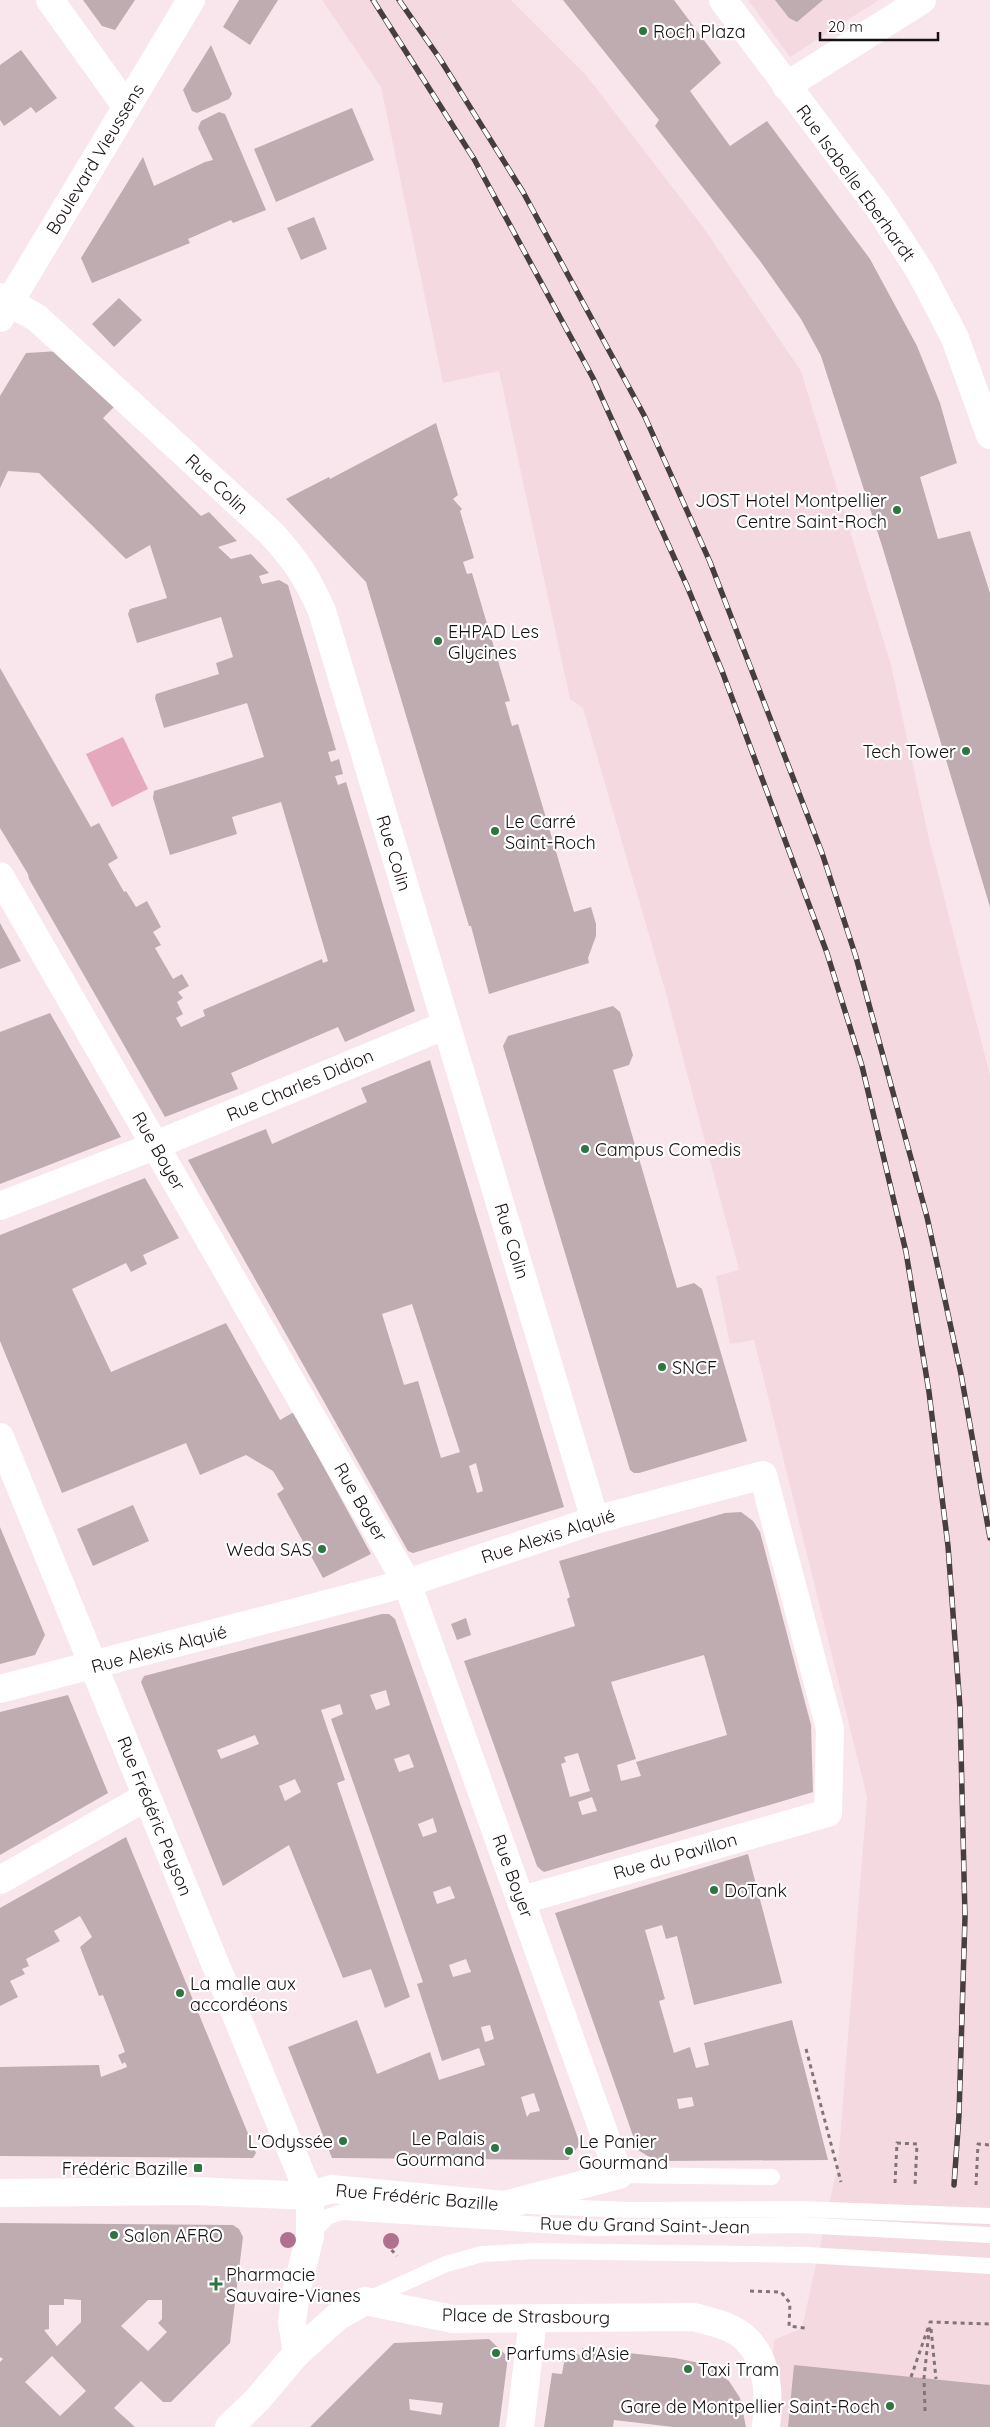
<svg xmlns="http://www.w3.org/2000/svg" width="990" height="2427" font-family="Quicksand,sans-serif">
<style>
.built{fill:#f5d9e1}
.green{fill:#e4a9bc}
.building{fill:#beacb1;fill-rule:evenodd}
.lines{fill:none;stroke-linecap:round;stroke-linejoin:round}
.path{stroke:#817579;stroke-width:3;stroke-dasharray:4 4;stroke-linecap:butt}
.lane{stroke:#fff;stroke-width:16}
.street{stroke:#fff;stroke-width:28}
.secondary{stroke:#fff;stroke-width:28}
.rail-casing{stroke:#473e41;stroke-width:5.5}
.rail{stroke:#fff;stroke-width:4;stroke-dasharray:11;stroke-linecap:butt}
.tree{fill:#af728e}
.poi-dot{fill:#2e7542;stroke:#fff;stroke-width:2}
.labels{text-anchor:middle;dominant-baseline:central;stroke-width:4.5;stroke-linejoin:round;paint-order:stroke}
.poi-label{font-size:18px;fill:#161012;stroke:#fff;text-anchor:start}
.street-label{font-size:18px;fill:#161012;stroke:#fff}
</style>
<rect width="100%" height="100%" fill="#f9e6ec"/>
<!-- built -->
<g class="built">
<polygon points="322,0 511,0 586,75 703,227 801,371 891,665 929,839 990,1075 990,2427 766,2427 774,2340 802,2328 838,2164 867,1797 754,1340 730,1344 716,1276 739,1270 665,990 583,708 570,699 499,371 443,383 381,87"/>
<polygon points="748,0 879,0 790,57"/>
</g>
<!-- green -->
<polygon class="green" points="123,737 148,789 112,807 86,754"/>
<!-- building -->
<g class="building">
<polygon points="83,0 135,0 115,30 102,26"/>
<polygon points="239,0 278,0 250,45 223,27"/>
<polygon points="563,0 674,0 721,63 690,91 730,146 767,121 870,259 917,346 940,403 957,463 920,477 938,539 970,531 990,593 990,907 883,549 821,356 801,319 760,261 655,126 659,120"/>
<polygon points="775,0 823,0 797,22 789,18"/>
<polygon points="211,45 232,94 229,99 197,113 192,111 183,90"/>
<polygon points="21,50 57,98 36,113 31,107 4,126 0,120 0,65"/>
<polygon points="352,108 374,160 276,202 254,149"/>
<polygon points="219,112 225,114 266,210 233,223 231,220 188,239 190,243 92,283 81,258 143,157 154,186 205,162 213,160 198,128 201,121"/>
<polygon points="314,217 327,249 301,260 287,228"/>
<polygon points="119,298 142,320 114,347 92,324"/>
<polygon points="60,351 115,406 103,418 201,516 209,512 237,541 218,547 231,559 251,554 269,573 259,576 262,584 279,580 288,585 336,750 328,752 331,762 339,759 343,774 335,776 338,785 346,782 415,1011 345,1042 338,1027 231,1073 238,1089 165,1117 29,879 28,874 0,828 0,668 91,827 99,823 118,858 108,864 124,892 126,891 136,907 147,901 161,927 153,932 161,945 155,948 173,979 182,974 189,986 178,992 183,998 177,1002 183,1014 176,1018 181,1027 205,1016 203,1010 322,959 323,963 328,961 281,802 232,817 237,834 170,855 153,798 154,791 264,757 247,703 164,728 155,698 156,694 219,674 216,663 233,657 221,617 137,643 128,614 130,609 167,598 150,545 126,559 39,473 8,471 0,488 0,396 26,353"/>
<polygon points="436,423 458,495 453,499 462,509 460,511 474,558 463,562 467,574 472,573 510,701 505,702 512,726 518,724 574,912 591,907 596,924 596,936 588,958 589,963 489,994 471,926 469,926 366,582 286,499 329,477 330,479"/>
<polygon points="0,923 21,961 0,969"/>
<polygon points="613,1006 620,1012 633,1055 629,1065 613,1070 677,1288 694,1283 702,1289 747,1441 639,1473 634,1473 630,1470 503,1046 508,1036"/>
<polygon points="50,1013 121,1137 0,1184 0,1032"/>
<path d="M430,1060L564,1507L413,1553L408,1551L188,1160L266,1129L272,1144L367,1102L361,1088ZM412,1304L460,1452L441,1458L418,1381L404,1385L382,1314ZM476,1463L483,1491L477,1493L469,1466Z"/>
<polygon points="145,1178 179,1238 143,1255 147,1264 131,1272 126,1263 72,1289 111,1372 226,1323 280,1420 294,1412 371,1554 323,1578 277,1494 284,1489 273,1471 246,1455 200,1475 186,1443 62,1493 0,1341 0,1235"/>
<polygon points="133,1505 149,1541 93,1566 77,1529"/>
<path d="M741,1512L753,1521L760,1532L811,1725L813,1792L544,1872L541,1870L537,1866L464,1661L575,1626L567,1599L570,1597L559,1561L725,1513ZM704,1655L727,1735L636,1762L641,1776L621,1781L617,1765L636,1759L611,1682ZM578,1753L590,1791L570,1797L561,1764L566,1762L564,1757ZM592,1797L597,1811L582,1815L578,1802Z"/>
<polygon points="0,1527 45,1635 35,1655 0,1664"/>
<path d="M382,1614H389L395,1619L580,2144L568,2160L332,2158L288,2047L357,2020L377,2074L430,2052L439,2080L485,2065L479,2048L442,2061L417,1984L423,1982L331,1719L343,1714L340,1704L321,1710L345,1780L337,1783L410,1997L385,2008L371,1969L343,1978L289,1845L223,1886L141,1682L144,1676ZM386,1690L390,1705L376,1710L370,1695ZM255,1735L259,1744L221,1759L217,1750ZM409,1754L414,1767L399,1772L394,1759ZM295,1779L301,1792L285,1801L279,1786ZM433,1818L437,1832L423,1837L418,1824ZM450,1886L455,1898L437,1904L433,1892ZM466,1959L471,1972L453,1977L449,1965ZM490,2025L494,2039L485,2042L481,2027ZM534,2093L540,2111L530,2113L527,2117L521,2097Z"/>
<polygon points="466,1618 471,1635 457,1640 451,1624"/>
<polygon points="68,1695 108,1793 0,1855 0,1712"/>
<polygon points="126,1837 256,2153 253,2158 0,2156 0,2067 99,2065 101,2077 127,2067 125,2062 122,2064 118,2055 125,2052 122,2044 103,1995 99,1996 80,1947 92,1937 80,1916 54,1931 60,1941 26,1959 29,1966 22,1969 25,1974 10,1981 18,1997 0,2006 0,1908"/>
<path d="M748,1854L782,1983L694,2005L677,1936L666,1939L662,1925L645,1930L665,1999L659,2001L674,2053L690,2047L696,2068L709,2065L704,2043L792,2020L828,2160L656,2161L638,2150L555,1913ZM692,2097L694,2106L679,2109L677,2099Z"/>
<path d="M0,2223L233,2225L239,2229L243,2237L230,2343L171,2402H163L141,2381L114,2408L135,2427H0V2362L3,2359L0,2357ZM64,2299L81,2300V2322L57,2346L44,2330L49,2329V2305H64ZM148,2300H162V2319L158,2323L167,2332L148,2351L121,2326ZM52,2356L86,2391L60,2416L25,2382Z"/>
<path d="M489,2339L508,2357L499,2427H310L394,2343ZM409,2399L443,2403L441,2415L410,2410Z"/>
<polygon points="582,2348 675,2358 705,2364 729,2381 740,2398 746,2427 673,2427 614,2420 613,2427 544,2427 552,2373 562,2374 565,2357 571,2353 581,2355"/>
<polygon points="794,2365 990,2385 990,2427 788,2427"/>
</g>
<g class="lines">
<!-- path -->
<g class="path">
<polyline points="806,2049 841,2182"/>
<polyline points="895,2183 897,2143 917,2144 915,2185"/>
<polyline points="976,2185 978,2144 990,2145"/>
<polyline points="386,2244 397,2256"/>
<polyline points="750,2291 781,2292 790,2303 789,2326 805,2328"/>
<polyline points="931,2329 936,2379"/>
<polyline points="911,2377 928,2328"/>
<polyline points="925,2411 924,2378 930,2322 990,2324"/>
</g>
<!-- lane -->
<g class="lane">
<polyline points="619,2175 772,2177"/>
<polyline points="530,2206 631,2210 800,2209 990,2216"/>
<polyline points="310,2236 327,2217 342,2212 590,2228 799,2225 990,2235"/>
<polyline points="367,2300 446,2264 482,2254 535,2251 807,2255 990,2266"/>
</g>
<!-- street -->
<g class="street">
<polyline points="50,0 126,106"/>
<polyline points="723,0 879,208 921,273 955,338 990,435"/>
<polyline points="786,86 922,0"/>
<path d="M0,297L37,318L270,532C295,559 307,577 322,611L595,1520"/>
<polyline points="0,876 407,1583 619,2175 504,2205 331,2189 310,2196"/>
<polyline points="0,1206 134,1154 446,1025"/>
<polyline points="0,1689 407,1583 595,1520 763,1475 830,1729 828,1813 522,1900"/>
<polyline points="0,1880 146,1797"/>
<path d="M297,2353L337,2317L365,2301L453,2319L694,2317C712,2322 734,2326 747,2340C770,2363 769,2398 766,2427"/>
<polyline points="520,2427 533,2319"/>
</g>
<!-- secondary -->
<g class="secondary">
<polyline points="0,318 191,0"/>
<polyline points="0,1437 310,2196 310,2236 296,2292 292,2322 297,2353 258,2399 229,2427"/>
<polyline points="0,2193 195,2191 310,2196"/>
</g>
<!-- rail casing -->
<g class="rail-casing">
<g id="rail">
<polyline points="373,0 474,159 593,378 687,586 722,671 827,953 862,1066 906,1252 929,1392 948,1546 960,1708 965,1917 959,2115 954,2185"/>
<polyline points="399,0 440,59 523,192 645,417 710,562 822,853 856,957 927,1217 961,1374 990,1538"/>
</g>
</g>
<!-- rail -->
<use href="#rail" class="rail"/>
</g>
<!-- trees -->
<g class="tree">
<circle cx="288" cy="2240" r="8"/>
<circle cx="391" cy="2241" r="8"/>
</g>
<!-- markers -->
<g class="poi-dot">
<circle cx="643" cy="31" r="5"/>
<circle cx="897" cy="510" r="5"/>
<circle cx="438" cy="641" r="5"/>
<circle cx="966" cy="751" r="5"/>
<circle cx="495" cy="831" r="5"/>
<circle cx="585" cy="1149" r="5"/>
<circle cx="662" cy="1367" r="5"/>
<circle cx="322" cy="1549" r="5"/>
<circle cx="714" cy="1890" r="5"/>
<circle cx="180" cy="1993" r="5"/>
<circle cx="343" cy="2141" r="5"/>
<circle cx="495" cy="2148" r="5"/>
<circle cx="569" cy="2151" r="5"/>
<rect x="193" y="2163" width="10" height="10" rx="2.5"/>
<circle cx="114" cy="2235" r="5"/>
<path d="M213.5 2276.5h5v5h5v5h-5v5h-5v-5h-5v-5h5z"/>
<circle cx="496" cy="2353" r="5"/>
<circle cx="688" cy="2369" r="5"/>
<circle cx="890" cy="2406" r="5"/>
</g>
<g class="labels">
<!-- poi labels -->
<g class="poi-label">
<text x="653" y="31">Roch Plaza</text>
<text x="887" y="500" text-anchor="end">JOST Hotel Montpellier<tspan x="887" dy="21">Centre Saint-Roch</tspan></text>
<text x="448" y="631">EHPAD Les<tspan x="448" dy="21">Glycines</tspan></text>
<text x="956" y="751" text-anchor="end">Tech Tower</text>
<text x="505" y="821">Le Carré<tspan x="505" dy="21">Saint-Roch</tspan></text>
<text x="595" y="1149">Campus Comedis</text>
<text x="672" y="1367">SNCF</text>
<text x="312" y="1549" text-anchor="end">Weda SAS</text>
<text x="724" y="1890">DoTank</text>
<text x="190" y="1983">La malle aux<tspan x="190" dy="21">accordéons</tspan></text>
<text x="485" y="2138" text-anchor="end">Le Palais<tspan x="485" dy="21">Gourmand</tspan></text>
<text x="333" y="2141" text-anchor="end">L'Odyssée</text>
<text x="579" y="2141">Le Panier<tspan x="579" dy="21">Gourmand</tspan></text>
<text x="188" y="2168" text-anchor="end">Frédéric Bazille</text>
<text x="124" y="2235">Salon AFRO</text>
<text x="226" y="2274">Pharmacie<tspan x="226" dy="21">Sauvaire-Vianes</tspan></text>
<text x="506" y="2353">Parfums d'Asie</text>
<text x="698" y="2369">Taxi Tram</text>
<text x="880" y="2406" text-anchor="end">Gare de Montpellier Saint-Roch</text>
</g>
<!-- street labels -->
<g class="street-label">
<text transform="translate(95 159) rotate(-59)">Boulevard Vieussens</text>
<text transform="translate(856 183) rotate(54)">Rue Isabelle Eberhardt</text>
<text transform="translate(217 484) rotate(43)">Rue Colin</text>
<text transform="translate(394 853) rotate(73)">Rue Colin</text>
<text transform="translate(300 1085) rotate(-23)">Rue Charles Didion</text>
<text transform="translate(159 1151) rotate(60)">Rue Boyer</text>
<text transform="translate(512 1241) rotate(73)">Rue Colin</text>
<text transform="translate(361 1502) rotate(60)">Rue Boyer</text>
<text transform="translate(548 1536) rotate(-18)">Rue Alexis Alquié</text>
<text transform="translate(159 1649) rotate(-15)">Rue Alexis Alquié</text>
<text transform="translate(155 1816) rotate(68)">Rue Frédéric Peyson</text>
<text transform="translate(675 1856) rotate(-16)">Rue du Pavillon</text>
<text transform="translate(513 1876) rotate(70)">Rue Boyer</text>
<text transform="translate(417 2197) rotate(5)">Rue Frédéric Bazille</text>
<text transform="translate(645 2225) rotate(1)">Rue du Grand Saint-Jean</text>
<text transform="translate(526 2316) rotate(1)">Place de Strasbourg</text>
</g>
</g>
<!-- scale -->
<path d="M820 32v8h118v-8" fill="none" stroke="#161012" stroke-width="2.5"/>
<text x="828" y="32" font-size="15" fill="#161012" stroke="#ffffff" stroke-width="4" paint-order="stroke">20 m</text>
</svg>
